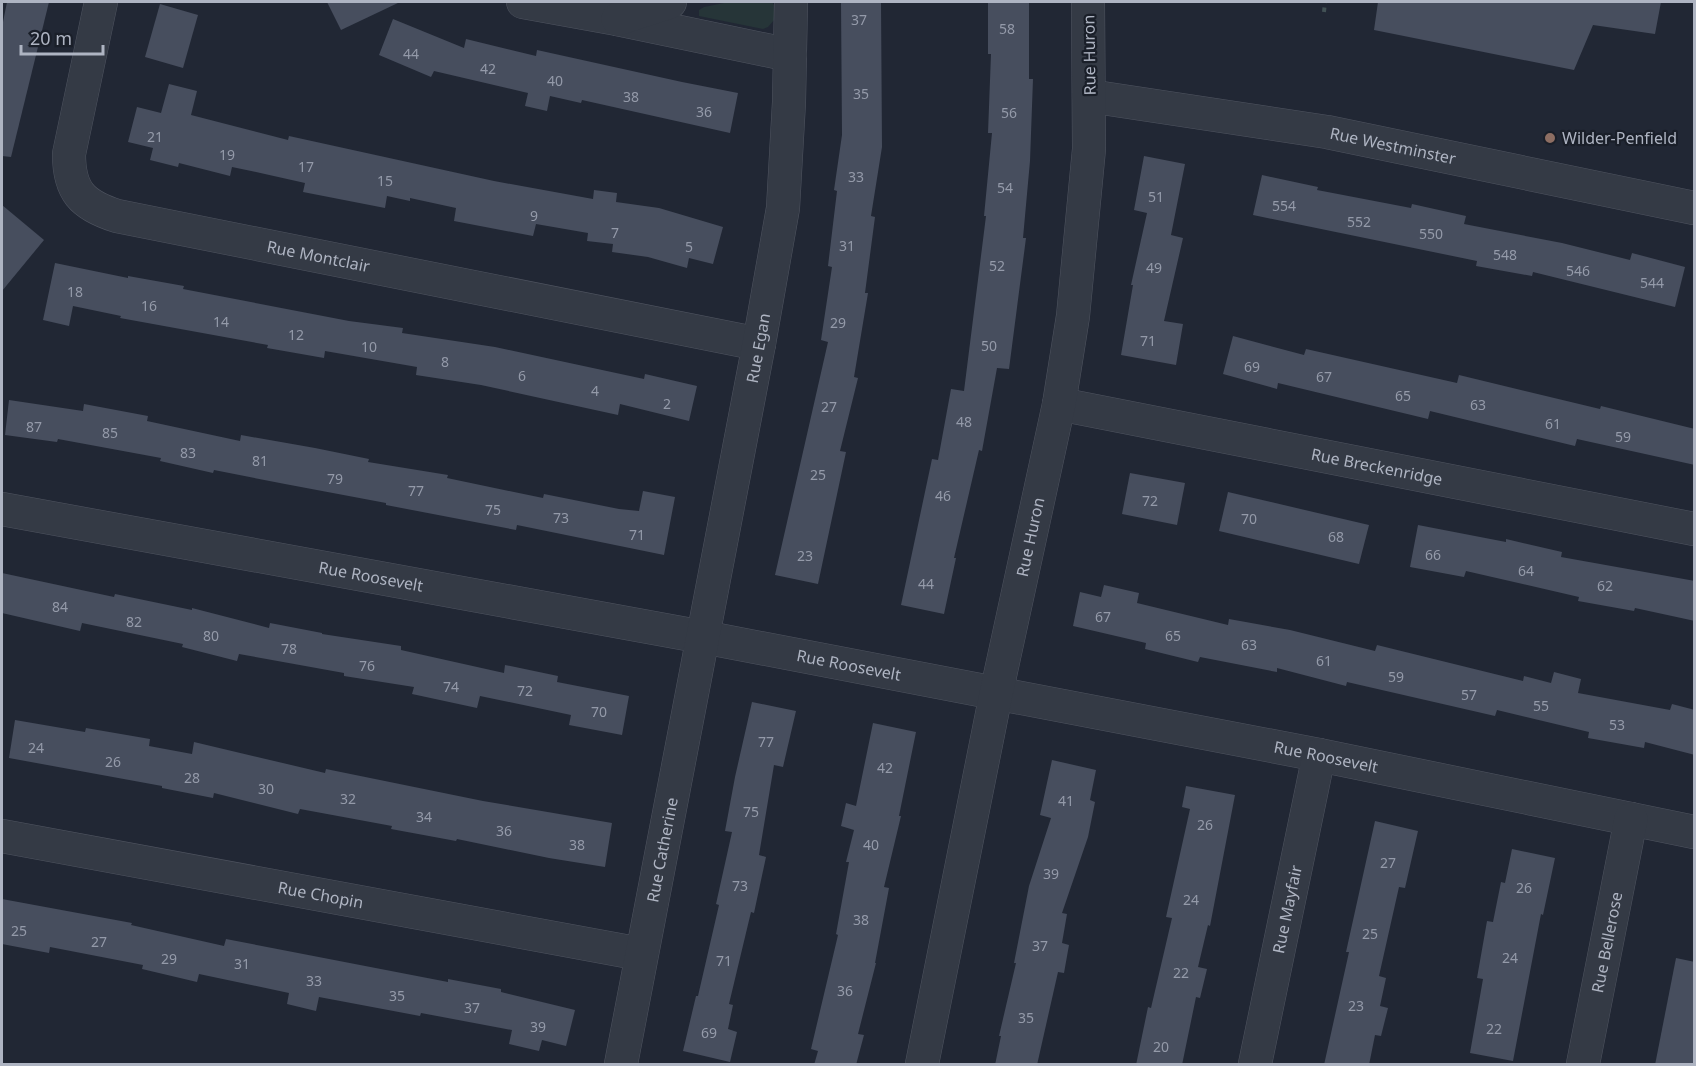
<svg xmlns="http://www.w3.org/2000/svg" width="1696" height="1066" font-family="'Noto Sans',sans-serif">
<style>
.green{fill:#263538}
.building{fill:#474e5e}
.lines{fill:none;stroke-linecap:round;stroke-linejoin:round}
.minor-casing{stroke:#4f5460;stroke-width:34}
.path{stroke:#425155;stroke-width:4;stroke-dasharray:4.5 4.5;stroke-linecap:butt}
.minor{stroke:#343a45;stroke-width:33}
.education-dot{fill:#8d6e63;stroke:#1a1f29;stroke-width:2}
.labels{text-anchor:middle;dominant-baseline:central;stroke-width:4.5;stroke-linejoin:round;paint-order:stroke}
.number-label{font-size:14px;fill:#949aa9}
.street-label{font-size:16px;fill:#aeb4c2;stroke:#1a1f29}
.poi-label{font-size:16px;fill:#aeb4c2;stroke:#1a1f29;text-anchor:start}
</style>
<rect width="100%" height="100%" fill="#212734"/>
<!-- green -->
<polygon class="green" points="729,2 772,2 776,8 775,19 768,27 763,29 699,16 699,10 704,7"/>
<!-- building -->
<g class="building">
<polygon points="7,2 49,2 11,157 2,156 2,27"/>
<polygon points="327,2 400,2 341,30"/>
<polygon points="841,2 881,2 882,147 871,216 875,217 865,293 868,293 854,377 858,378 840,451 846,452 818,584 775,575 828,342 821,340 832,267 828,266 837,191 834,190 842,135"/>
<polygon points="988,2 1029,2 1029,79 1033,79 1030,161 1023,238 1026,238 1009,369 997,368 982,451 979,450 954,558 956,558 944,614 901,605 932,459 938,460 951,389 964,391 986,216 984,216 992,133 988,133 991,54 988,54"/>
<polygon points="1378,2 1661,2 1655,34 1593,25 1574,70 1374,30"/>
<polygon points="160,4 198,15 183,68 145,57"/>
<polygon points="393,19 464,48 466,39 536,56 537,50 682,82 738,93 730,133 582,100 581,103 550,96 547,111 525,106 528,93 434,71 431,77 379,55"/>
<polygon points="169,84 197,91 191,115 288,140 289,136 494,181 593,199 594,190 617,193 616,202 659,208 723,227 713,264 689,258 687,268 648,257 612,252 613,244 587,241 588,233 536,224 533,236 454,221 456,208 410,198 410,201 387,196 385,208 303,192 305,183 256,172 232,167 230,176 179,163 178,167 150,160 153,148 128,142 137,107 161,113"/>
<polygon points="1144,156 1185,164 1171,235 1183,238 1164,321 1183,324 1176,365 1121,355 1133,285 1131,285 1147,213 1134,210"/>
<polygon points="1262,175 1318,187 1317,190 1411,208 1412,204 1466,216 1464,224 1562,243 1630,260 1632,253 1685,267 1675,307 1533,272 1532,276 1476,266 1477,261 1253,215"/>
<polygon points="2,205 44,240 2,291"/>
<polygon points="55,263 128,278 128,276 184,286 183,289 349,321 403,328 402,333 495,347 644,379 645,374 697,386 689,421 620,404 618,415 481,385 416,375 417,367 325,351 324,358 267,348 268,345 120,318 121,316 73,306 69,326 43,320"/>
<polygon points="1233,336 1304,355 1306,349 1457,383 1459,375 1600,409 1601,406 1695,429 1695,465 1577,439 1575,446 1430,411 1428,419 1278,383 1277,389 1223,374"/>
<polygon points="9,400 83,411 84,404 148,416 147,421 240,441 241,435 315,448 369,459 368,462 448,475 447,478 543,498 544,494 619,509 639,511 643,491 675,497 664,555 517,525 516,530 386,505 386,503 285,484 214,470 213,473 160,461 161,458 58,439 57,442 5,435"/>
<polygon points="1130,473 1185,483 1177,525 1122,514"/>
<polygon points="1228,492 1369,525 1359,564 1219,531"/>
<polygon points="1418,525 1506,542 1506,539 1562,552 1561,557 1695,581 1695,621 1635,608 1634,611 1578,601 1579,597 1466,571 1464,577 1410,567"/>
<polygon points="2,573 114,597 115,594 192,610 192,608 269,628 270,623 322,633 322,634 401,646 401,650 504,673 505,665 558,676 557,682 629,696 622,735 569,725 571,715 480,696 477,708 412,694 414,687 344,676 344,673 239,654 237,661 182,647 183,644 82,623 80,631 2,613"/>
<polygon points="1104,585 1139,593 1137,603 1228,625 1229,619 1290,630 1375,651 1377,645 1523,681 1524,676 1551,683 1554,672 1581,679 1578,693 1670,710 1672,704 1695,710 1695,755 1645,742 1644,748 1588,738 1589,732 1497,710 1495,716 1347,682 1346,686 1277,668 1277,672 1200,657 1198,662 1145,649 1146,643 1073,626 1080,592 1101,597"/>
<polygon points="752,702 796,711 783,767 774,765 759,855 766,857 754,913 751,912 729,1004 733,1005 728,1029 737,1032 730,1062 683,1051 696,996 698,996 719,905 716,904 732,832 725,831 735,777"/>
<polygon points="15,720 85,732 86,728 150,739 149,746 192,754 194,742 325,773 326,769 483,801 612,823 605,867 549,858 457,839 456,841 391,829 392,826 300,809 298,814 214,793 213,798 162,788 162,786 9,758"/>
<polygon points="873,723 916,732 899,816 901,816 884,887 889,888 875,963 876,963 858,1034 864,1035 856,1065 814,1065 818,1051 811,1049 838,935 836,934 849,862 846,862 854,830 841,826 846,803 856,806"/>
<polygon points="1052,760 1096,770 1090,800 1095,802 1088,837 1062,913 1067,914 1062,943 1069,945 1064,973 1058,972 1037,1065 995,1065 1001,1036 999,1036 1016,963 1014,963 1029,886 1051,818 1040,815"/>
<polygon points="1186,786 1235,795 1210,926 1208,925 1198,967 1207,969 1200,998 1196,997 1182,1065 1136,1065 1148,1007 1151,1008 1172,918 1166,917 1190,809 1182,807"/>
<polygon points="1375,821 1418,831 1405,888 1399,887 1379,976 1386,978 1380,1006 1388,1008 1381,1036 1375,1035 1369,1065 1324,1065 1349,952 1346,952"/>
<polygon points="1512,849 1555,858 1543,915 1541,914 1513,1061 1470,1053 1483,979 1477,978 1487,921 1493,922 1501,882 1505,883"/>
<polygon points="2,899 132,923 131,925 224,946 226,939 448,982 448,979 501,989 501,992 575,1010 566,1046 542,1040 539,1051 509,1044 512,1030 421,1013 420,1016 319,997 316,1011 287,1004 289,993 199,974 197,982 142,969 143,965 50,947 49,953 2,944"/>
<polygon points="1676,958 1695,962 1695,1065 1655,1065"/>
</g>
<g class="lines">
<!-- minor casing -->
<g class="minor-casing">
<g id="minor">
<path id="s1" d="M101,2L69,154C69,191 82,205 117,216L759,344"/>
<polyline points="523,2 617,19 790,55"/>
<polyline points="618,19 670,2"/>
<path id="s2" d="M1089,96L1327,132L1694,208"/>
<path id="s3" d="M1059,404L1694,529"/>
<path id="s4" d="M2,509L703,637L1319,755L1694,832"/>
<path id="s5" d="M2,836L641,954"/>
<path id="s6" d="M621,1064L759,344L783,208L789,102L791,2"/>
<path id="s7" d="M922,1064L996,694L1059,404L1073,316L1089,149L1088,2"/>
<path id="s8" d="M1255,1064L1319,755"/>
<path id="s9" d="M1583,1064L1631,819"/>
</g>
</g>
<!-- path -->
<polyline class="path" points="1324,12 1325,2"/>
<!-- minor -->
<use href="#minor" class="minor"/>
</g>
<!-- markers -->
<circle class="education-dot" cx="1550" cy="138" r="6"/>
<g class="labels">
<!-- number labels -->
<g class="number-label">
<text x="859" y="19">37</text>
<text x="1007" y="28">58</text>
<text x="411" y="53">44</text>
<text x="488" y="68">42</text>
<text x="555" y="80">40</text>
<text x="861" y="93">35</text>
<text x="631" y="96">38</text>
<text x="704" y="111">36</text>
<text x="1009" y="112">56</text>
<text x="155" y="136">21</text>
<text x="227" y="154">19</text>
<text x="306" y="166">17</text>
<text x="856" y="176">33</text>
<text x="385" y="180">15</text>
<text x="1005" y="187">54</text>
<text x="1156" y="196">51</text>
<text x="1284" y="205">554</text>
<text x="534" y="215">9</text>
<text x="1359" y="221">552</text>
<text x="615" y="232">7</text>
<text x="1431" y="233">550</text>
<text x="847" y="245">31</text>
<text x="689" y="246">5</text>
<text x="1505" y="254">548</text>
<text x="997" y="265">52</text>
<text x="1154" y="267">49</text>
<text x="1578" y="270">546</text>
<text x="1652" y="282">544</text>
<text x="75" y="291">18</text>
<text x="149" y="305">16</text>
<text x="221" y="321">14</text>
<text x="838" y="322">29</text>
<text x="296" y="334">12</text>
<text x="1148" y="340">71</text>
<text x="989" y="345">50</text>
<text x="369" y="346">10</text>
<text x="445" y="361">8</text>
<text x="1252" y="366">69</text>
<text x="522" y="375">6</text>
<text x="1324" y="376">67</text>
<text x="595" y="390">4</text>
<text x="1403" y="395">65</text>
<text x="667" y="403">2</text>
<text x="1478" y="404">63</text>
<text x="829" y="406">27</text>
<text x="964" y="421">48</text>
<text x="1553" y="423">61</text>
<text x="34" y="426">87</text>
<text x="110" y="432">85</text>
<text x="1623" y="436">59</text>
<text x="188" y="452">83</text>
<text x="260" y="460">81</text>
<text x="818" y="474">25</text>
<text x="335" y="478">79</text>
<text x="416" y="490">77</text>
<text x="943" y="495">46</text>
<text x="1150" y="500">72</text>
<text x="493" y="509">75</text>
<text x="561" y="517">73</text>
<text x="1249" y="518">70</text>
<text x="637" y="534">71</text>
<text x="1336" y="536">68</text>
<text x="1433" y="554">66</text>
<text x="805" y="555">23</text>
<text x="1526" y="570">64</text>
<text x="926" y="583">44</text>
<text x="1605" y="585">62</text>
<text x="60" y="606">84</text>
<text x="1103" y="616">67</text>
<text x="134" y="621">82</text>
<text x="211" y="635">80</text>
<text x="1173" y="635">65</text>
<text x="1249" y="644">63</text>
<text x="289" y="648">78</text>
<text x="1324" y="660">61</text>
<text x="367" y="665">76</text>
<text x="1396" y="676">59</text>
<text x="451" y="686">74</text>
<text x="525" y="690">72</text>
<text x="1469" y="694">57</text>
<text x="1541" y="705">55</text>
<text x="599" y="711">70</text>
<text x="1617" y="724">53</text>
<text x="766" y="741">77</text>
<text x="36" y="747">24</text>
<text x="113" y="761">26</text>
<text x="885" y="767">42</text>
<text x="192" y="777">28</text>
<text x="266" y="788">30</text>
<text x="348" y="798">32</text>
<text x="1066" y="800">41</text>
<text x="751" y="811">75</text>
<text x="424" y="816">34</text>
<text x="1205" y="824">26</text>
<text x="504" y="830">36</text>
<text x="577" y="844">38</text>
<text x="871" y="844">40</text>
<text x="1388" y="862">27</text>
<text x="1051" y="873">39</text>
<text x="740" y="885">73</text>
<text x="1524" y="887">26</text>
<text x="1191" y="899">24</text>
<text x="861" y="919">38</text>
<text x="19" y="930">25</text>
<text x="1370" y="933">25</text>
<text x="99" y="941">27</text>
<text x="1040" y="945">37</text>
<text x="1510" y="957">24</text>
<text x="169" y="958">29</text>
<text x="724" y="960">71</text>
<text x="242" y="963">31</text>
<text x="1181" y="972">22</text>
<text x="314" y="980">33</text>
<text x="845" y="990">36</text>
<text x="397" y="995">35</text>
<text x="1356" y="1005">23</text>
<text x="472" y="1007">37</text>
<text x="1026" y="1017">35</text>
<text x="538" y="1026">39</text>
<text x="1494" y="1028">22</text>
<text x="709" y="1032">69</text>
<text x="1161" y="1046">20</text>
</g>
<!-- street labels -->
<g class="street-label">
<text transform="translate(1089 55) rotate(-91)">Rue Huron</text>
<text stroke="none"><textPath href="#s2" startOffset="308">Rue Westminster</textPath></text>
<text stroke="none"><textPath href="#s1" startOffset="447">Rue Montclair</textPath></text>
<text stroke="none"><textPath href="#s6" startOffset="729">Rue Egan</textPath></text>
<text stroke="none"><textPath href="#s3" startOffset="324">Rue Breckenridge</textPath></text>
<text stroke="none"><textPath href="#s7" startOffset="538">Rue Huron</textPath></text>
<text stroke="none"><textPath href="#s4" startOffset="375">Rue Roosevelt</textPath></text>
<text stroke="none"><textPath href="#s4" startOffset="861">Rue Roosevelt</textPath></text>
<text stroke="none"><textPath href="#s4" startOffset="1347">Rue Roosevelt</textPath></text>
<text stroke="none"><textPath href="#s6" startOffset="218">Rue Catherine</textPath></text>
<text stroke="none"><textPath href="#s5" startOffset="324">Rue Chopin</textPath></text>
<text stroke="none"><textPath href="#s8" startOffset="158">Rue Mayfair</textPath></text>
<text stroke="none"><textPath href="#s9" startOffset="124">Rue Bellerose</textPath></text>
</g>
<!-- poi labels -->
<g class="poi-label">
<text x="1562" y="138">Wilder-Penfield</text>
</g>
</g>
<!-- border -->
<rect width="1696" height="1066" fill="none" stroke="#aeb4c2" stroke-width="6"/>
<!-- scale -->
<path d="M21 45v9h82v-9" fill="none" stroke="#aeb4c2" stroke-width="3"/>
<text x="30" y="45" font-size="18" fill="#aeb4c2" stroke="#1a1f29" stroke-width="4.5" paint-order="stroke">20 m</text>
</svg>
